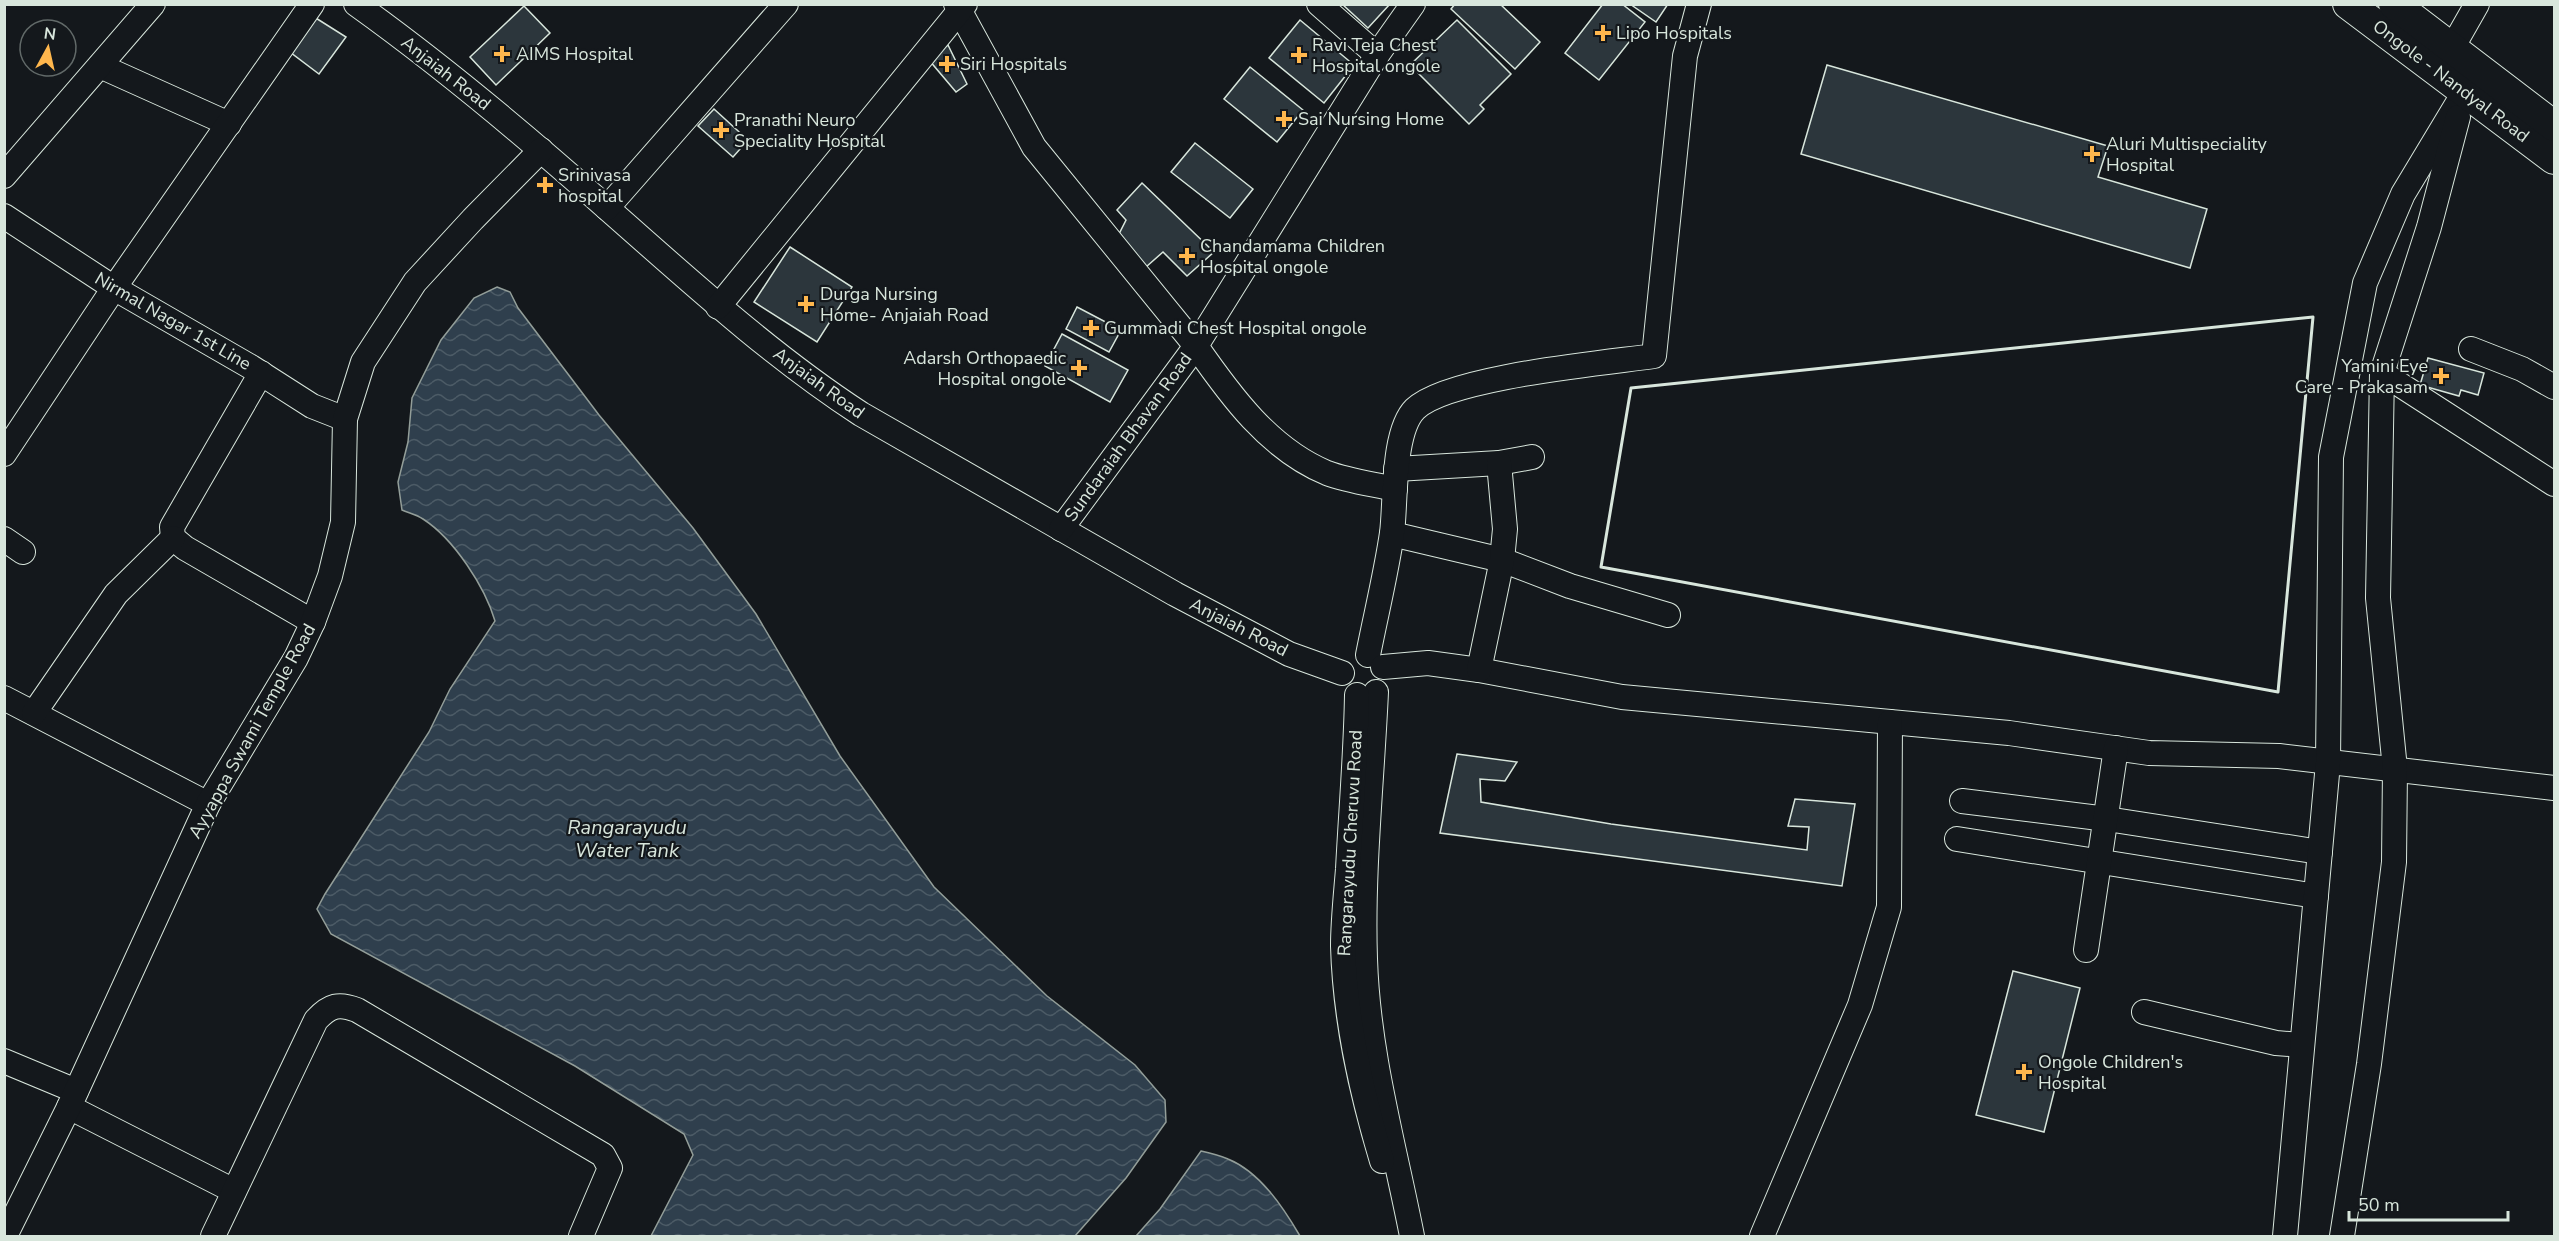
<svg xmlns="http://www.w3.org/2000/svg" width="2559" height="1241" font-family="'Nunito Sans',sans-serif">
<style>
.water{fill:url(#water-waves);stroke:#939e99;stroke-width:1.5}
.building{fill:#2c363c;stroke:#d8e6dc;stroke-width:1.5}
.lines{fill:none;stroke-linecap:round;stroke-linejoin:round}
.minor-casing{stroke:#d8e6dc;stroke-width:26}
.major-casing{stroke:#d8e6dc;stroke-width:32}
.minor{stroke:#14181c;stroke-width:24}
.major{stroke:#14181c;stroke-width:30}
.wall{stroke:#d8e6dc;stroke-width:3}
.poi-dot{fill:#ffb74d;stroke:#14181c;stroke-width:2}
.labels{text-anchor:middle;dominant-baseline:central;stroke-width:4.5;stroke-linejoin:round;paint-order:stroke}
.poi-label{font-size:18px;fill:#d8e6dc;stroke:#14181c;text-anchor:start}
.street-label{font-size:18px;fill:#d8e6dc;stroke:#14181c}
.water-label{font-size:20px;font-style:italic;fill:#d8e6dc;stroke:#14181c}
</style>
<defs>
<pattern id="water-waves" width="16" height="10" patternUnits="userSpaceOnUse" patternTransform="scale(1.5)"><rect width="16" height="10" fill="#2f3f4d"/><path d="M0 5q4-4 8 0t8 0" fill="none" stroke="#4c5b66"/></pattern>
</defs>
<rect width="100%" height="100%" fill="#14181c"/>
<!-- water -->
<g class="water">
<path d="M497,287L510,292L518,308L599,415L693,528L756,614L840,756L934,887L1047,996L1135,1065L1165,1100L1166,1122L1126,1178L1075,1236H651L693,1155L684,1134L575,1066L331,934L317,909L325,894L429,732L450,689L495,621C485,587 454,539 423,519C417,515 409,513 402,510L398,482L408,442L412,398L441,340L474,298Z"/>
<path d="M1201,1151C1210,1153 1219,1155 1228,1159C1260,1172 1283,1207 1300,1236H1136L1160,1209Z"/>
</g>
<!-- building -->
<g class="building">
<polygon points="1342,4 1390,4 1368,28"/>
<polygon points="1455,4 1500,4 1540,42 1515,69 1451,9"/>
<polygon points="1603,4 1622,4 1645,22 1599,80 1565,53"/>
<polygon points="1630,4 1668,4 1656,22"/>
<polygon points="524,6 550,33 496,85 470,57"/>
<polygon points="311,15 346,37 319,74 286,49"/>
<polygon points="1300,20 1354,65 1324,103 1269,58"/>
<polygon points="1457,20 1511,74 1480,105 1484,109 1469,124 1410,65"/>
<polygon points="948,45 967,84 956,92 929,60"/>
<polygon points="1827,65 2108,146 2098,177 2207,209 2190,268 1801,154"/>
<polygon points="1250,67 1303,110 1277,142 1224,99"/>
<polygon points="714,109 748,140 733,157 698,126"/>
<polygon points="1195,143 1253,189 1230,218 1171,172"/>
<polygon points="1142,183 1214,252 1187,276 1163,252 1146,267 1119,234 1126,220 1117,210"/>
<polygon points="790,247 852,287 817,342 754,302"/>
<polygon points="1077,307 1121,330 1109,352 1066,329"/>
<polygon points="1062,334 1128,370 1110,402 1045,366"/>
<polygon points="2428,358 2484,373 2478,395 2461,390 2459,396 2420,385"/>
<polygon points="1457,754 1517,762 1505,781 1480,779 1481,802 1611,824 1807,850 1809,827 1788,826 1795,799 1855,804 1842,886 1440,833"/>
<polygon points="2013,971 2080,988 2044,1132 1976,1115"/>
</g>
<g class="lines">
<!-- minor casing -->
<g class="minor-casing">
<g id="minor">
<path d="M356,4C444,67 526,136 607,208C689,280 769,354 861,414L1175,594L1289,654L1342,673"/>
<polyline points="956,4 1034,147 1196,346 1061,529"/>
<polyline points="1319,4 1377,55"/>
<polyline points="2452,48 2477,4"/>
<polyline points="100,66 229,124"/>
<polyline points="4,176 153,4"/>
<polyline points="607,208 786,4"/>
<polyline points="4,216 114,288 251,367 312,406 345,419"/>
<polyline points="718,307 965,4"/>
<polyline points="2471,349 2522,369 2554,387"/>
<polyline points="261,373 172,527 173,538 185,548 313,622"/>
<polyline points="2382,373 2554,484"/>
<polyline points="4,454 114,288 312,4"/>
<polyline points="1396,469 1499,463 1532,457"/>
<path d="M1395,489C1373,484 1348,481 1327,473C1269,449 1230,395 1196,346L1377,55L1413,4"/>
<polyline points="1392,534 1502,560 1570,586 1668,615"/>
<polyline points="4,539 23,552"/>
<path d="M1368,655C1376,614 1386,574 1392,533C1396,502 1392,432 1415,409C1448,377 1604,363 1654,356L1685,56L1699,4"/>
<polyline points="1383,667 1428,663 1479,670 1622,697 2009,733 2149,753 2279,756 2554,788"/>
<polyline points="1479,670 1502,560 1505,529 1499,463"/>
<path d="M1376,692C1372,780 1362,871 1365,959C1368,1054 1394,1144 1412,1236"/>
<path d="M1357,695C1356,753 1351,811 1348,869C1346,894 1343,921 1343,946C1345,1020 1361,1091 1382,1161"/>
<polyline points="4,698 208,804"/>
<polyline points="34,713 116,594 173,538"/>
<polyline points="1962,801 2107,819 2320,852"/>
<polyline points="1957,839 2316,896"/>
<polyline points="2086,950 2116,748"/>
<polyline points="2144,1012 2276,1043 2302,1045"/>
<polyline points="4,1061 76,1091"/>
<polyline points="69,1107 234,1191"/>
<polyline points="5,1236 69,1107 208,804 296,658 313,622 330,576 343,522 345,419 363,362 415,282 473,219 541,150"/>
<path d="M213,1236L316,1020C330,1005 339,1003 357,1010L603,1155L610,1168L581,1236"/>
<polyline points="1762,1236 1860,1005 1889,907 1890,722"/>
<polyline points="2285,1236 2328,763 2331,457 2365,283 2403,194 2465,91"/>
<polyline points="2342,1236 2369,1064 2394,862 2395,769 2378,598 2382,373 2429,227 2458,117"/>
</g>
</g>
<!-- major casing -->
<g class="major-casing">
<g id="major">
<polyline points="2348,4 2554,159"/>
<polyline points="2394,4 2554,126"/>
</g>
</g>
<!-- minor -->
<use href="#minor" class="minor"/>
<!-- major -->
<use href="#major" class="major"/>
<!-- wall -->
<polygon class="wall" points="2313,317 2278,692 1601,567 1631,388"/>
</g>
<!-- markers -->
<g class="poi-dot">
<path d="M1600 24h6v6h6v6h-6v6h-6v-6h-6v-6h6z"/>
<path d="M499 45h6v6h6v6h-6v6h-6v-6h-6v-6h6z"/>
<path d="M1296 46h6v6h6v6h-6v6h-6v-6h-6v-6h6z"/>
<path d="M944 55h6v6h6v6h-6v6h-6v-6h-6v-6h6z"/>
<path d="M1281 110h6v6h6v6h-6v6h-6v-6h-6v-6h6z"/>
<path d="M718 121h6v6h6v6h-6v6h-6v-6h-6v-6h6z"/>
<path d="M2089 145h6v6h6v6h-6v6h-6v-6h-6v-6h6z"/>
<path d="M542 176h6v6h6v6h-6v6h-6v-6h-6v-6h6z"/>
<path d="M1184 247h6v6h6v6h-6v6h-6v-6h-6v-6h6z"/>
<path d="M803 295h6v6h6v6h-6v6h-6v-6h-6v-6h6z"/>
<path d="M1088 319h6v6h6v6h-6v6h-6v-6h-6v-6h6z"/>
<path d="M1076 359h6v6h6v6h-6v6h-6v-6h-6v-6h6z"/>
<path d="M2438 367h6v6h6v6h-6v6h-6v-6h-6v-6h6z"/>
<path d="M2021 1063h6v6h6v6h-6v6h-6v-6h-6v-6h6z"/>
</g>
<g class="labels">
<!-- poi labels -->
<g class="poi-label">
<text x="1616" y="33">Lipo Hospitals</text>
<text x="1312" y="45">Ravi Teja Chest<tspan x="1312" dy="21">Hospital ongole</tspan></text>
<text x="516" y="54">AIMS Hospital</text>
<text x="960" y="64">Siri Hospitals</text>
<text x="1298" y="119">Sai Nursing Home</text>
<text x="734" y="120">Pranathi Neuro<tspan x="734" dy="21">Speciality Hospital</tspan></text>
<text x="2106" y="144">Aluri Multispeciality<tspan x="2106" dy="21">Hospital</tspan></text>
<text x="558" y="175">Srinivasa<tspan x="558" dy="21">hospital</tspan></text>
<text x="1200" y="246">Chandamama Children<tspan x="1200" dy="21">Hospital ongole</tspan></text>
<text x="820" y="294">Durga Nursing<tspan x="820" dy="21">Home- Anjaiah Road</tspan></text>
<text x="1104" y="328">Gummadi Chest Hospital ongole</text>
<text x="1066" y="358" text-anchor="end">Adarsh Orthopaedic<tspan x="1066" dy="21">Hospital ongole</tspan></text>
<text x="2428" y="366" text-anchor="end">Yamini Eye<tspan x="2428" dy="21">Care - Prakasam</tspan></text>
<text x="2038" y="1062">Ongole Children's<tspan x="2038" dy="21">Hospital</tspan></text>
</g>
<!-- street labels -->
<g class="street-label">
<text transform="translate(446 73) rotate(38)">Anjaiah Road</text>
<text transform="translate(2451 81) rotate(37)">Ongole - Nandyal Road</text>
<text transform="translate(173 321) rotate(30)">Nirmal Nagar 1st Line</text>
<text transform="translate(819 383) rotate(36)">Anjaiah Road</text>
<text transform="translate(1128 437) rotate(-54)">Sundaraiah Bhavan Road</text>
<text transform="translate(1239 627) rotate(27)">Anjaiah Road</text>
<text transform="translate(252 731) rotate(-61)">Ayyappa Swami Temple Road</text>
<text transform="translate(1350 843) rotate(-87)">Rangarayudu Cheruvu Road</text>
</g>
<!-- water labels -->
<g class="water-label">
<text x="627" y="827">Rangarayudu<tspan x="627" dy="23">Water Tank</tspan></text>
</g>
</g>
<!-- border -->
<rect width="2559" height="1241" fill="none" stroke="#d8e6dc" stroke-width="12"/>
<!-- north arrow -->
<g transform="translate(48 48) rotate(8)"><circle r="28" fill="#14181c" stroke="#626a69" stroke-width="1.5"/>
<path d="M0-4.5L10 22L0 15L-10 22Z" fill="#ffb74d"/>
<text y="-9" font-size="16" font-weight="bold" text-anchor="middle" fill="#d8e6dc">N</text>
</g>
<!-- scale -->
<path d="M2349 1211v9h159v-9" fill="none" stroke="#d8e6dc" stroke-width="3"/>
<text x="2358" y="1211" font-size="18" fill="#d8e6dc" stroke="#14181c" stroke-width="4.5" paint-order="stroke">50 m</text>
</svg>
